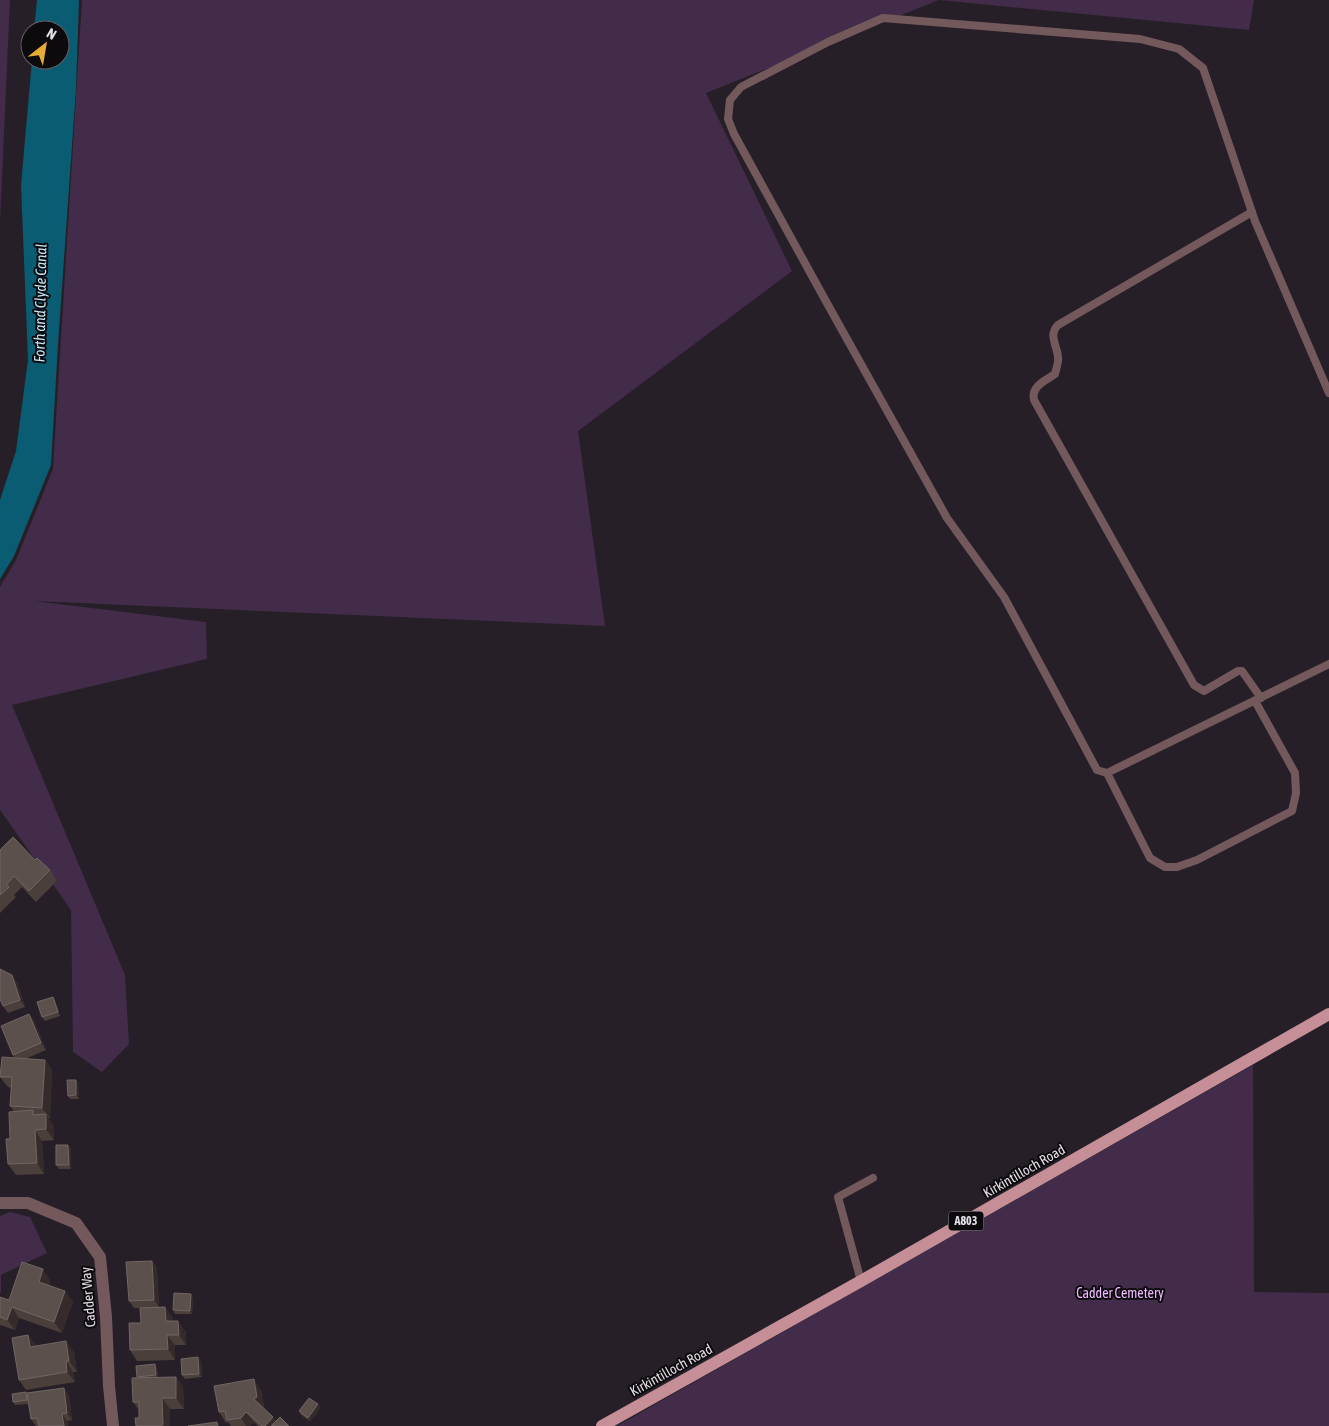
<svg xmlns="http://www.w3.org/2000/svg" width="1329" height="1426" font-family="'Asap Condensed',sans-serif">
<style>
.green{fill:#422c49}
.water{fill:#0a5c72}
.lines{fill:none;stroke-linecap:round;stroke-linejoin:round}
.lane{stroke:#73595c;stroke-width:8}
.street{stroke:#73595c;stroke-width:12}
.primary{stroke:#c68f97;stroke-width:12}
.wall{fill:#4a3f3a}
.shaded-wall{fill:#352b2b}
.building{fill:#5b504c;stroke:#706664}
.labels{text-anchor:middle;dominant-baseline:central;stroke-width:4;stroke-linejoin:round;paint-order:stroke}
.shield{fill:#0d0a0e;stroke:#a39ea4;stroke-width:1}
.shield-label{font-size:12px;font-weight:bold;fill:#e3dee5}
.street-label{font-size:14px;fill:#e3dee5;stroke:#0d0a0e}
.park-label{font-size:14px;fill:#eebaff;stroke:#0d0a0e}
.water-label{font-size:15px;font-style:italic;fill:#c3e8f7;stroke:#0d0a0e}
</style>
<rect width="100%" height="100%" fill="#261f28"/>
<!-- green -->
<g class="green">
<polygon points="0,0 10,0 0,221"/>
<polygon points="82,0 1254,0 1249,30 939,0 706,93 792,271 578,431 605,626 34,601 206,622 207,659 12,705 125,975 129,1044 102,1072 73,1052 71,910 0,810 0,587 16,560 53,469"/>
<polygon points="1253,1065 1254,1292 1329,1293 1329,1426 617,1426"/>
<polygon points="10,1212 30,1217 47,1253 1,1275 1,1293 0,1293 0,1216"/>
</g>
<!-- water -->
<polygon class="water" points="37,0 79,0 76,89 58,344 51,465 14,556 0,579 0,500 16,451 28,360 21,185 32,60 60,60 60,30 34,30"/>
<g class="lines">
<!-- lane -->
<g class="lane">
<path d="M1252,212L1058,325C1048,335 1057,345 1058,357C1059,362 1056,369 1055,374C1045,381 1031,386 1034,400L1194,685L1204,691L1238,671H1242L1261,698"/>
<polyline points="1255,701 1295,773 1296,793 1292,811 1197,860 1177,867 1165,867 1150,858 1107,773 1329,664"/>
<polyline points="1107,773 1097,770 1004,597 947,518 828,305 734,134 728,119 730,100 741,87 828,42 883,18 1140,39 1179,49 1203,68 1255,221 1329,393"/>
<polyline points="861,1281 838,1197 873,1178"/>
</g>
<!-- street -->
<polyline class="street" points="0,1203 28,1203 76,1223 100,1257 106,1317 109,1386 113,1426"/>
<!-- primary -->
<polyline class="primary" points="602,1426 861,1281 1329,1014"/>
</g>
<!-- wall -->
<g class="wall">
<polygon points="0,850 35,860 50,870 57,881 36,902 22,887 14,895 16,897 0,913"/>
<polygon points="17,982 25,1007 8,1013 3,1006"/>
<polygon points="55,1000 60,1016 45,1021 42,1017"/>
<polygon points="29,1014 34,1021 46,1050 25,1059 45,1060 52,1070 50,1118 48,1118 53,1125 54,1140 42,1141 44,1174 16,1175 8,1164 10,1139 14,1111 10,1106 11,1088 8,1087 0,1077 15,1058 13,1055"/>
<polygon points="76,1080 78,1083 79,1099 70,1099 68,1096"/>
<polygon points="68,1145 71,1149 71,1169 59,1169 56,1165"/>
<polygon points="152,1261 157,1268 159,1307 173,1318 173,1321 186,1332 186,1345 175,1345 175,1360 137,1361 130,1350 141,1323 140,1308 134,1308 129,1301"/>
<polygon points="50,1280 49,1285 73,1301 62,1333 19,1318 15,1330 0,1325 0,1297 9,1300"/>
<polygon points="193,1298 192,1314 175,1314 173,1310"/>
<polygon points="28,1335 36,1346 74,1352 77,1372 73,1372 75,1382 26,1390 19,1380"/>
<polygon points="201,1361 202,1377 185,1379 182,1375"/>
<polygon points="157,1368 158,1377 176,1377 183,1387 184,1409 170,1409 170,1426 136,1426 139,1418 139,1410 133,1402 138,1378 137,1377"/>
<polygon points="64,1388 69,1396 72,1420 67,1421 68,1426 36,1426 31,1419 28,1404 15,1405 13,1402 26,1392 27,1393"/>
<polygon points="261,1390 264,1407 263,1408 276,1421 289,1426 258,1426 254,1422 250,1426 231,1426 228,1422 226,1423 219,1412"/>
<polygon points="321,1408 310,1421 301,1415 299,1411"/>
</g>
<!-- shaded-wall -->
<g class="shaded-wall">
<polygon points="12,975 17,982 25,1007 20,1000"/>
<polygon points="53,997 55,1000 60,1016 58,1012"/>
<polygon points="29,1014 34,1021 46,1050 41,1043"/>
<polygon points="45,1060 52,1070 50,1118 42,1108"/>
<polygon points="76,1080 78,1083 79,1099 76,1095"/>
<polygon points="46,1114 53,1125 54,1140 46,1129"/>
<polygon points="35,1130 42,1141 44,1174 37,1163"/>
<polygon points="68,1145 71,1149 71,1169 69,1165"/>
<polygon points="152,1261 157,1268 159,1307 154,1300"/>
<polygon points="43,1269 50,1280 46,1292 39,1282"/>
<polygon points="65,1291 73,1301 62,1333 54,1322"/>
<polygon points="191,1294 193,1298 192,1314 190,1311"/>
<polygon points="12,1307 19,1318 15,1330 7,1320"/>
<polygon points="165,1307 173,1318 173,1332 166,1321"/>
<polygon points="178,1321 186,1332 186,1345 179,1335"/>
<polygon points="28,1335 36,1345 38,1358 30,1347"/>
<polygon points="167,1335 175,1345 175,1360 168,1349"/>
<polygon points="66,1341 74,1352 77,1372 69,1361"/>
<polygon points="198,1357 201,1361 202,1377 199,1374"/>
<polygon points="66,1361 73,1372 75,1382 67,1372"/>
<polygon points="155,1364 157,1368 158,1379 156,1375"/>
<polygon points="176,1377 183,1387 184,1409 176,1398"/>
<polygon points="254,1379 261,1390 264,1407 262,1410 254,1399"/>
<polygon points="64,1388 69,1396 72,1420 67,1413"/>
<polygon points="162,1398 170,1409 170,1426 165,1426 163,1424"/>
<polygon points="318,1404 321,1408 310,1421 308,1418"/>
<polygon points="246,1412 254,1422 250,1426 246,1426 241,1418"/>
<polygon points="62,1414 67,1421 68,1426 64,1426"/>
<polygon points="273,1417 279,1426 265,1426"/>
</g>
<!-- building -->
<g class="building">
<polygon points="13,837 35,860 37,858 50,870 29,891 14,876 6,885 9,887 0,895 0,850"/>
<polygon points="0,969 12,975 20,1000 3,1006 0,999"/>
<polygon points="53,997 58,1012 42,1017 37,1002"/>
<polygon points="29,1014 41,1043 13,1055 1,1026"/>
<polygon points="2,1057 45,1060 42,1108 10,1106 12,1077 0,1077"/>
<polygon points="67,1080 76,1080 76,1095 68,1096"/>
<polygon points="33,1110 33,1115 46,1114 46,1129 35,1130 37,1163 8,1164 6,1139 10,1139 9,1112"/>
<polygon points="56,1145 68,1145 69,1165 56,1165"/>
<polygon points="152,1261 154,1300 129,1301 126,1262"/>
<polygon points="22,1262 43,1269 39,1282 65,1291 54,1322 12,1307 7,1320 0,1317 0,1297 9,1300"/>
<polygon points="174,1293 191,1294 190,1311 173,1310"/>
<polygon points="165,1307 166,1321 178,1321 179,1335 167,1335 168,1349 130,1350 129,1323 141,1323 140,1308"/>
<polygon points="28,1335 30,1347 66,1341 69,1361 66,1361 67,1372 19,1380 12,1338"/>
<polygon points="198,1357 199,1374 182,1375 181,1359"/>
<polygon points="155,1364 156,1375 137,1377 136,1366"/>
<polygon points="176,1377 176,1398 162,1398 163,1424 160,1426 136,1426 135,1418 139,1418 139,1402 133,1402 132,1378"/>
<polygon points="254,1379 257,1397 254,1399 273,1417 265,1426 262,1426 246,1412 241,1418 227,1420 225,1411 219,1412 214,1386"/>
<polygon points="64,1388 67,1413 62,1414 64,1426 39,1426 37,1418 31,1419 27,1393"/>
<polygon points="26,1392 27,1400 13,1402 12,1394"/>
<polygon points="309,1398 318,1404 308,1418 299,1411"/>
<polygon points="280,1417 289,1426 271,1426"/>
<polygon points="217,1422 218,1426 188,1426"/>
</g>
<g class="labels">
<!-- shield labels -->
<rect class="shield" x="948.5" y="1211.5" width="35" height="19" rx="4"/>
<g class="shield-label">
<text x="966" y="1221">A803</text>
</g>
<!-- street labels -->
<g class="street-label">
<text transform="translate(1024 1171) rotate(-30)">Kirkintilloch Road</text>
<text transform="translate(88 1297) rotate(-95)">Cadder Way</text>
<text transform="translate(671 1370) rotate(-29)">Kirkintilloch Road</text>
</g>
<!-- park labels -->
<g class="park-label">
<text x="1120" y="1293">Cadder Cemetery</text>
</g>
<!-- water labels -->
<g class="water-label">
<text transform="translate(40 303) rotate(-89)">Forth and Clyde Canal</text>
</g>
</g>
<!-- north arrow -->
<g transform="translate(45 45) rotate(31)"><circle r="24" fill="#0d0a0e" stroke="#635f64"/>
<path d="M0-4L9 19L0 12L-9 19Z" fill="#e6ac36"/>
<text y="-8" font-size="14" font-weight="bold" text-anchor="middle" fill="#e3dee5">N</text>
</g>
</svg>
